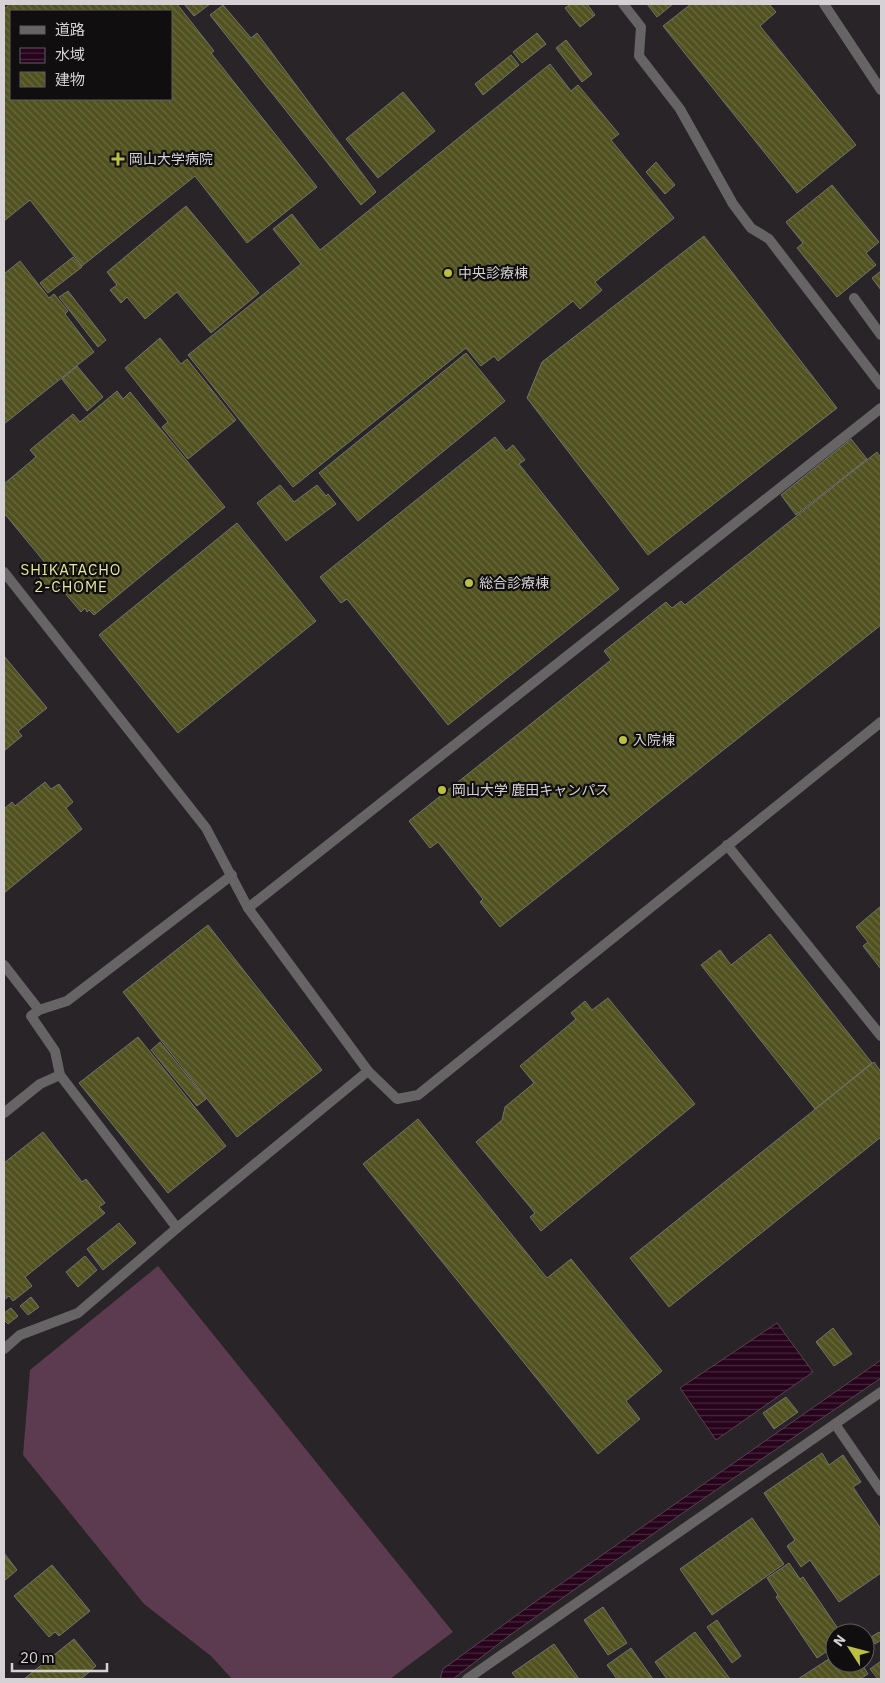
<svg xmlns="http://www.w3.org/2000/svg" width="885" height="1683" font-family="'IBM Plex Sans','Noto Sans JP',sans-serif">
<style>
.grass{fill:#5c3a4f}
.water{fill:url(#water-rules);stroke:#5b4153}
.building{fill:url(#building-back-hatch);stroke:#73736d;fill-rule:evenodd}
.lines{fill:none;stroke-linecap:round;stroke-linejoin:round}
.service{stroke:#676466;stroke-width:10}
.minor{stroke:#676466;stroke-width:10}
.tertiary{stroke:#676466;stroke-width:10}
.poi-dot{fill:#bdbf43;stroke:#100e0f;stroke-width:2}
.labels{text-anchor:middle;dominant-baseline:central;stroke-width:4.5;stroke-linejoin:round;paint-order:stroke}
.poi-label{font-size:14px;fill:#d5d1d4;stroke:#100e0f;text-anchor:start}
.neighbourhood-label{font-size:15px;letter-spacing:1px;fill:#e6e99b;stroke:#100e0f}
</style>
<defs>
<pattern id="water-rules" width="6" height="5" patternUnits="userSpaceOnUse" patternTransform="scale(1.25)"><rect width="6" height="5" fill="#27031c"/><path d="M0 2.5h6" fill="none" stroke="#45273c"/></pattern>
<pattern id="building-back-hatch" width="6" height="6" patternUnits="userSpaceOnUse" patternTransform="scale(1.25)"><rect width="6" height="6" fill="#515220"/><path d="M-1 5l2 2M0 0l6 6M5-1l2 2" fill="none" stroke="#696a40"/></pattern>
</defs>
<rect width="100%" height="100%" fill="#292427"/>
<!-- grass -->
<polygon class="grass" points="158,1266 453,1632 390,1679 232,1679 211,1656 144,1604 23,1455 30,1370"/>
<!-- water -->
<g class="water">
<polygon points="777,1323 813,1372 716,1440 680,1388"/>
<polygon points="881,1360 881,1378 697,1503 510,1635 453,1679 440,1679 443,1669 532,1604"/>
</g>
<!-- building -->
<g class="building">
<path d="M10,4H177L214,51L211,53L317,187L247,243L195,176L82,266L30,200L4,221V9ZM11,11H171V99H11Z"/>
<polygon points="184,4 210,4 194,16"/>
<polygon points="571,4 587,4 595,15 580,27 565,8"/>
<polygon points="647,4 673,4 657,17"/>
<polygon points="691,4 769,4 776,12 760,26 856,145 797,193 663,26"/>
<polygon points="223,5 251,38 257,33 376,192 361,205 210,15"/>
<polygon points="537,33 546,44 522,63 513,52"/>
<polygon points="566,40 592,74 582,82 556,48"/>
<polygon points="511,55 519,65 483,95 475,84"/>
<polygon points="550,64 571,91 578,85 619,134 611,140 674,218 595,282 602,290 580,309 573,301 498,361 494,356 481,366 466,348 293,487 188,355 301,264 273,229 292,214 320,250"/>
<polygon points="403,92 435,131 378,178 346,139"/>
<polygon points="656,162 675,185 665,194 646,172"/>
<polygon points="832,185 879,242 866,253 876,265 837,297 797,248 803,243 786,222"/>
<polygon points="186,206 259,293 211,333 177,292 145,319 127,297 121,303 110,290 117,285 107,272"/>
<polygon points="704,236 837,408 648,555 527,398 542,362"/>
<polygon points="73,257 82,267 48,293 40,283"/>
<polygon points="20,261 49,298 54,294 68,311 65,314 94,352 4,424 4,274"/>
<polygon points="881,271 881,290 872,278"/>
<polygon points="68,291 106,340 98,347 59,297"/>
<polygon points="160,338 181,364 187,359 236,420 188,459 162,427 168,422 125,368"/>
<polygon points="466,353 505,401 358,521 319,473"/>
<polygon points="77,366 103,397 87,411 62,379"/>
<polygon points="117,391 123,399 130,392 225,507 94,615 89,610 87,612 85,608 81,612 59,586 52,592 37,574 47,565 4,513 4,484 36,457 30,450 73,414 80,422"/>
<polygon points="495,437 506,451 513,445 525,460 519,464 619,589 448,725 347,599 341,603 320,577"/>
<polygon points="851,439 867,459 796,515 781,495"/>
<polygon points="877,452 881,458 881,625 500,927 480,902 483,899 438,842 430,848 409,821 611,660 604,651 666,602 672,608 681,601 685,605"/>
<polygon points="280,485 294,502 317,485 326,496 328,494 336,504 286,541 257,503"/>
<polygon points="237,523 316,621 178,733 99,635"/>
<polygon points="4,656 47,708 18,731 22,736 4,751"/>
<polygon points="45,782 51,789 59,784 73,802 66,808 82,829 4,893 4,809 12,802 15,806"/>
<polygon points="881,906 881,969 863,946 868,942 856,927"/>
<polygon points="208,925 322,1070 237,1137 123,992"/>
<polygon points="770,934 872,1063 815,1109 701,965 720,950 731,965"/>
<polygon points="608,998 695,1104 541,1231 530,1217 535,1213 476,1142 502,1120 505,1107 534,1083 520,1066 576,1019 571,1013 585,1001 592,1010"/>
<polygon points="138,1037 226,1146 168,1193 79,1083"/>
<polygon points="160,1042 206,1099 197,1106 151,1050"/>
<polygon points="874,1062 881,1072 881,1137 669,1307 630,1258"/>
<polygon points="418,1119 547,1278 571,1259 662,1371 626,1401 640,1419 598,1454 363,1164"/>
<polygon points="43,1132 82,1182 86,1179 105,1203 99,1207 105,1213 25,1277 32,1286 13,1301 9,1296 4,1300 4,1163"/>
<polygon points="119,1223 136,1243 103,1270 87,1249"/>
<polygon points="85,1256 97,1270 78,1287 66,1272"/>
<polygon points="31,1297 39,1307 28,1315 20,1306"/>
<polygon points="11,1308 18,1316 8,1324 4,1320 4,1313"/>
<polygon points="833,1328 852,1354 834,1366 816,1342"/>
<polygon points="786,1397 798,1412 774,1429 763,1413"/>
<polygon points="822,1453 829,1465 843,1455 861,1482 853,1487 881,1529 881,1573 839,1602 810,1560 801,1567 787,1546 795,1540 764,1493"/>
<polygon points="752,1518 784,1564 712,1615 680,1569"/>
<polygon points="4,1553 17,1570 4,1581"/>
<polygon points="789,1563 800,1579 803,1577 841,1633 835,1633 835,1646 817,1658 776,1597 778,1595 767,1578"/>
<polygon points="52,1565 90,1611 59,1636 55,1632 49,1637 14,1596"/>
<polygon points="603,1607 627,1643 608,1655 584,1620"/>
<polygon points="717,1620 741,1656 732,1663 707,1627"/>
<polygon points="695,1632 730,1679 667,1679 655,1662"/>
<polygon points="879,1632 881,1635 881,1640 875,1644 871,1637"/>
<polygon points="74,1639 96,1666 81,1679 24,1679"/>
<polygon points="554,1644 579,1679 517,1679 512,1673"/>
<polygon points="631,1648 653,1679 617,1679 607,1665"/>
<polygon points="835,1655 835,1663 861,1663 868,1674 860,1679 798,1679"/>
<polygon points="881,1661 881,1679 878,1679 870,1669"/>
</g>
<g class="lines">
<!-- service -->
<g class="service">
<polyline points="623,4 641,27 639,56 680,109 733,204 751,228 769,239 881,385"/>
<polyline points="854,298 881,335"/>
<polyline points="4,572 206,828 248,908 368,1071 397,1099 418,1095 881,722"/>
<polyline points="727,845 881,1036"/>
<polyline points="248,908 881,408"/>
<polyline points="4,965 39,1010"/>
<polyline points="60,1075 55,1051 31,1016 39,1010 67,1001 232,875"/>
<polyline points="4,1113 40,1084 60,1075 177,1228"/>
<polyline points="4,1349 20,1335 78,1313 177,1228 368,1071"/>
</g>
<!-- minor -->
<g class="minor">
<polyline points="835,1424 881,1491"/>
<polyline points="467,1679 881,1392"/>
</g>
<!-- tertiary -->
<polyline class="tertiary" points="824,4 881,90"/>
</g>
<!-- markers -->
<g class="poi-dot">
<path d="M115.5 151.5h5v5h5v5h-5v5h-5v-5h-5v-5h5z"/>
<circle cx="448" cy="273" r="5"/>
<circle cx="469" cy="583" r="5"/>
<circle cx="623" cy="740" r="5"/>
<circle cx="442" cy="790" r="5"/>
</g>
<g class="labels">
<!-- poi labels -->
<g class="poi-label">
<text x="129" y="159">岡山大学病院</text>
<text x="458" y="273">中央診療棟</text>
<text x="479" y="583">総合診療棟</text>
<text x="633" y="740">入院棟</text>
<text x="452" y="790">岡山大学 鹿田キャンパス</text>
</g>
<!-- neighbourhood labels -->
<g class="neighbourhood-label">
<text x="71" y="569">SHIKATACHO<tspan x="71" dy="17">2-CHOME</tspan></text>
</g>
</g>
<!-- border -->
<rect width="885" height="1683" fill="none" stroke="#d5d1d4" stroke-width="10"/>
<!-- legend -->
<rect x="10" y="10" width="162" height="90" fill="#100e0f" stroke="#5f5c5e"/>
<rect x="20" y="26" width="25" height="8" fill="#676466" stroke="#5f5c5e"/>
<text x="55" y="35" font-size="15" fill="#d5d1d4">道路</text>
<rect x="20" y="48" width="25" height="15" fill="url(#water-rules)" stroke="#5f5c5e"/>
<text x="55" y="60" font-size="15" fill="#d5d1d4">水域</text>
<rect x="20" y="72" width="25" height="15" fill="url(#building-back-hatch)" stroke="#5f5c5e"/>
<text x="55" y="85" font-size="15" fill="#d5d1d4">建物</text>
<!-- north arrow -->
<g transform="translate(850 1648) rotate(306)"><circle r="24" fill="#100e0f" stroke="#5f5c5e"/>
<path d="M0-4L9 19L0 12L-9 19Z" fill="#bdbf43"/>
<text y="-8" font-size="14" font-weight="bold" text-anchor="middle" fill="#d5d1d4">N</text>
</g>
<!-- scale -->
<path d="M12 1663v8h95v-8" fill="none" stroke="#d5d1d4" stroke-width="2.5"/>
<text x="20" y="1663" font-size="15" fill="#d5d1d4" stroke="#100e0f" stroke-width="4" paint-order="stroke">20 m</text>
</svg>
